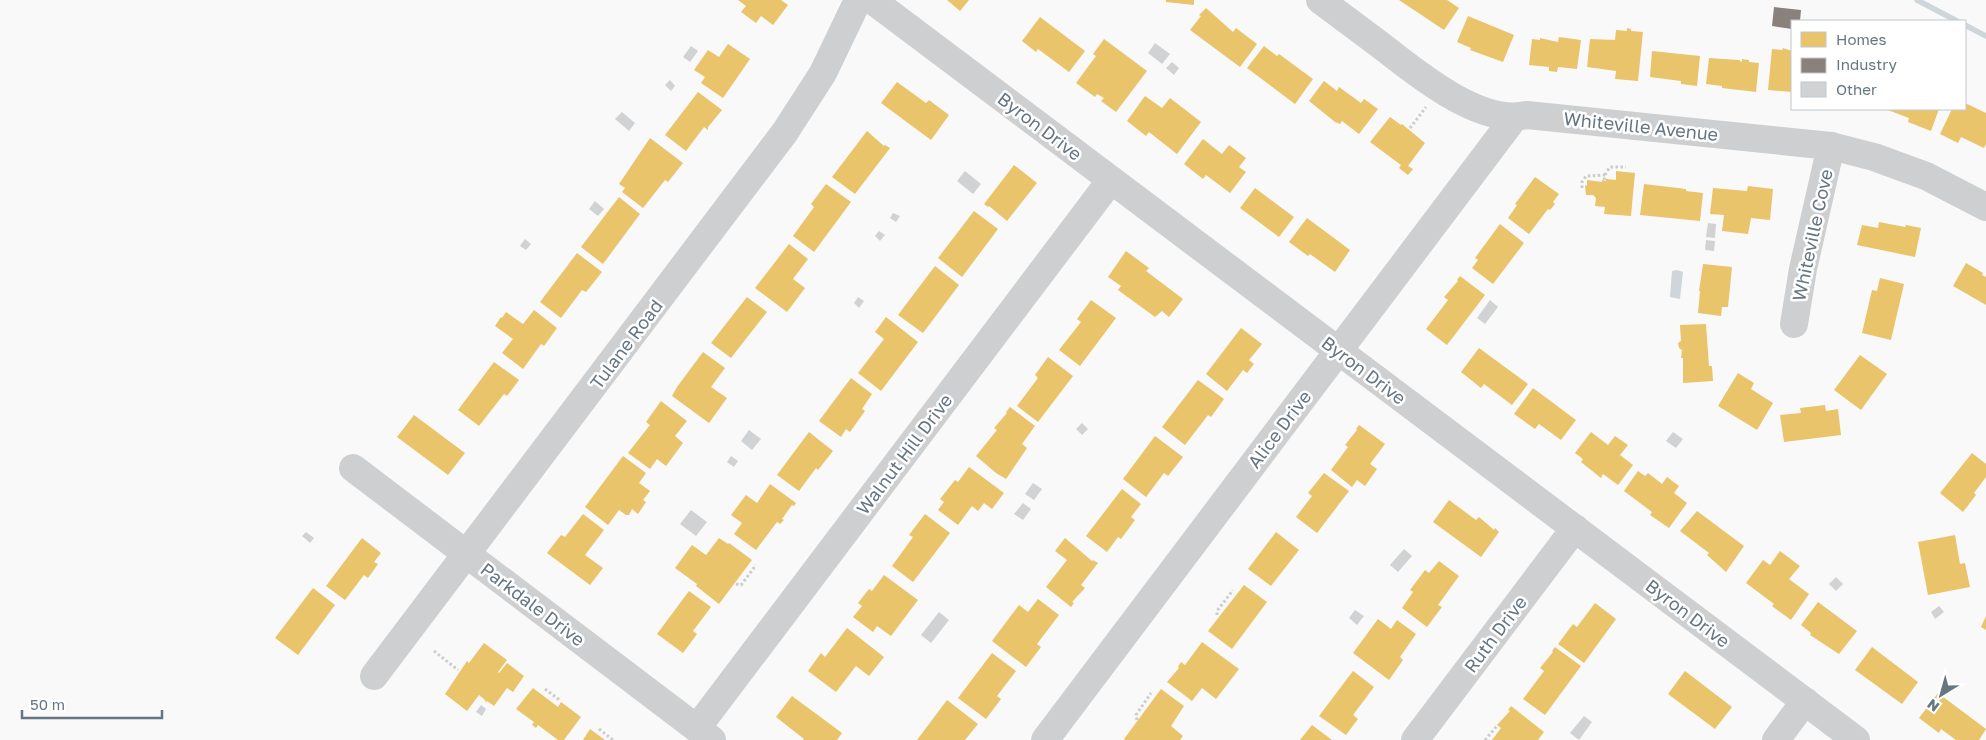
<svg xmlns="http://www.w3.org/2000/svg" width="1986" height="740" font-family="'Golos Text',sans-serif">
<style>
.water{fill:#ced6d9}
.homes{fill:#e9c46a}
.industry{fill:#8a817c}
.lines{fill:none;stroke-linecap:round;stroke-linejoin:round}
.stream{stroke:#ced6d9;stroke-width:5.5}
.building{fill:#d0d2d3}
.path{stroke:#cbcccd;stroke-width:3;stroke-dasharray:2.5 2.5;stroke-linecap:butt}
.minor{stroke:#cecfd0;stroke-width:28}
.labels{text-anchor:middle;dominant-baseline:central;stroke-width:5;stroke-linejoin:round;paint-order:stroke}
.street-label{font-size:18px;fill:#657683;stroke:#fff}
</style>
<rect width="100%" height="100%" fill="#f9f9f9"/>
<!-- water -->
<polygon class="water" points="1677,270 1683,272 1680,299 1670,297 1672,271"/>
<!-- homes -->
<g class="homes">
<polygon points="738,0 781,0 788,5 773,25 761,16 756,23 741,12 746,6"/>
<polygon points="947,0 969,0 960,11"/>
<polygon points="1166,0 1194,0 1194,5 1166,2"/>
<polygon points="1399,0 1447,0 1459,8 1444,30"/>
<polygon points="1206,8 1233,32 1236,28 1257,44 1240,67 1190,30 1201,16 1199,15"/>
<polygon points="1468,16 1514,35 1503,62 1470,50 1471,48 1457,42"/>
<polygon points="1040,17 1085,51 1069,72 1038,49 1036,52 1022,41"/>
<polygon points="1627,28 1631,29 1631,31 1643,32 1638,81 1615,79 1616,71 1587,67 1590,39 1615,40 1616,30 1627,31"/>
<polygon points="1559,37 1581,40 1577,69 1558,67 1557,72 1549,71 1549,67 1529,65 1532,39 1540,40 1540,38 1558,42"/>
<polygon points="1104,39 1147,71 1116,112 1101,101 1104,98 1097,94 1095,97 1076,83 1096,56 1093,54"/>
<polygon points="728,44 750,59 723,98 701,83 705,77 694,70 708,50 719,57"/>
<polygon points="1264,46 1277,56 1279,54 1313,79 1295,104 1247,68"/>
<polygon points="1783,48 1792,51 1792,92 1768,90 1772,49 1782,50"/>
<polygon points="1652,51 1700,56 1697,86 1681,84 1681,81 1650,77"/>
<polygon points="1709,58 1739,60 1742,62 1742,59 1749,60 1749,62 1759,63 1756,92 1722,88 1722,86 1706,84"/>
<polygon points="1324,81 1337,91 1339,87 1361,103 1364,99 1378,109 1359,134 1342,121 1340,124 1335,122 1309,101"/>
<polygon points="897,82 926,103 929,100 949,115 931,140 881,103"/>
<polygon points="698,92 722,110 708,127 708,130 704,127 686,151 665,135"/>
<polygon points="1145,96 1162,108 1170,98 1201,122 1177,154 1149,132 1146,136 1127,121"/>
<polygon points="1965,103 1986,113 1986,144 1984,148 1961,137 1958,143 1940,134 1952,109 1965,109"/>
<polygon points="1885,109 1939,109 1931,131 1908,122 1909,118"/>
<polygon points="1390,117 1401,125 1402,124 1425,143 1408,166 1413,169 1408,175 1399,168 1401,165 1370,142"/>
<polygon points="867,131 884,146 885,145 890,148 855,194 832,177"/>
<polygon points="650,138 683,163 668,182 665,180 643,208 622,192 625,188 619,184"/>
<polygon points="1203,139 1222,154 1229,145 1246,158 1239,167 1246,172 1230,193 1206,175 1203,179 1184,164"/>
<polygon points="1014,165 1037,183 1007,221 989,206 988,207 984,204"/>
<polygon points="1616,171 1635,173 1631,216 1604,214 1605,207 1595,206 1596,198 1593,195 1586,195 1585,185 1587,186 1587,180 1602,182 1602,180 1606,181 1606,179 1616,180"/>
<polygon points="1535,177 1559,194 1553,202 1555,204 1550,210 1548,209 1529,234 1508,218 1517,205 1515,204"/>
<polygon points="826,184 851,202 814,252 793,236 814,207 811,204"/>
<polygon points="1644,184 1686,189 1686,191 1703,193 1700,221 1640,215"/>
<polygon points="1748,186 1773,189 1770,220 1751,218 1748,234 1722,231 1724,215 1710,214 1713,188 1747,191"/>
<polygon points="1255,188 1294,217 1279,237 1240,208"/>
<polygon points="619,197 640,214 603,264 581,247"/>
<polygon points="974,211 998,229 962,277 938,258"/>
<polygon points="1307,218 1350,250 1335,272 1310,254 1308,256 1289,242"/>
<polygon points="1879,222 1905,227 1906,225 1921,228 1915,257 1857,245 1862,225 1878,228"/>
<polygon points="1500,224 1524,243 1493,284 1472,268 1478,260 1475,258"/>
<polygon points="789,244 808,259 793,279 805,288 787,312 755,288"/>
<polygon points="1126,251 1149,268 1146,271 1183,299 1169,317 1162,311 1155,317 1118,290 1121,286 1108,277"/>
<polygon points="577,253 602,272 586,292 582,290 561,318 540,302"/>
<polygon points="1966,263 1983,273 1982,275 1986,277 1986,305 1953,286"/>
<polygon points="1703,264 1732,267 1728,307 1722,307 1721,316 1698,313 1700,291 1699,291"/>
<polygon points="935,266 959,285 923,333 898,315"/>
<polygon points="1460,276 1485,295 1447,345 1426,329 1448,300 1444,297 1458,281 1457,280"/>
<polygon points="1880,278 1904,284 1891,340 1862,333 1872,290 1877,291"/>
<polygon points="747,297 767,312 731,358 711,343"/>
<polygon points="1091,300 1116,318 1080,366 1059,350 1081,322 1077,319"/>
<polygon points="534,310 557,328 544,346 541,344 523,369 502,353 513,339 495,326 501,317 502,318 506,312 523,324"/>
<polygon points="886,317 918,342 881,391 858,373 884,339 875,332"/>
<polygon points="1706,324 1709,366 1712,366 1713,381 1683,383 1683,358 1681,358 1682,350 1679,348 1678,343 1681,341 1680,325"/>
<polygon points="1241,328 1262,344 1249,360 1254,364 1247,373 1243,370 1227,391 1206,374"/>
<polygon points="1479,348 1528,384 1512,405 1484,384 1481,388 1461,372"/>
<polygon points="703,352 725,368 711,387 727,398 709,423 672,396 677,387"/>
<polygon points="1860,355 1887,374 1861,410 1834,390"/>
<polygon points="1048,357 1073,376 1038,422 1017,406 1038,378 1035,375"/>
<polygon points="494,362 519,380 507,396 504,394 479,426 458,410"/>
<polygon points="1738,373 1754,383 1751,389 1773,403 1757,430 1718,406"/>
<polygon points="851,378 872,394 862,409 865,411 850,432 846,429 841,437 819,421"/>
<polygon points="1198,380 1224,399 1211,417 1208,415 1185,445 1162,427"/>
<polygon points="1533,388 1576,420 1561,440 1539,424 1535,429 1514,414"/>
<polygon points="661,401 687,421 675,436 683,443 666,466 657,459 650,469 628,453 650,425 646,422"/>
<polygon points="1825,405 1826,411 1838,409 1841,435 1784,442 1780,415 1801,413 1800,408"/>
<polygon points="1010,407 1035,426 1022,444 1027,448 1006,479 996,473 976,456 997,430 994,428 1007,413 1006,412"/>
<polygon points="414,415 465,453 448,475 397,437"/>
<polygon points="1359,425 1385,444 1370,464 1377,469 1365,486 1357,480 1352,487 1331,470 1348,447 1345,445 1357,430 1356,429"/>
<polygon points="809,432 833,451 818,470 816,468 799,491 777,475"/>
<polygon points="1591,432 1608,445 1615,436 1628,445 1620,455 1633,465 1618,485 1603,474 1601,478 1581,462 1583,459 1575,453"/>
<polygon points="1155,436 1183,457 1168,476 1164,473 1146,497 1123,479"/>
<polygon points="1972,453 1986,464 1986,477 1974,493 1976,495 1963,512 1940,493"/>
<polygon points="623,456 646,473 639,483 650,491 643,500 646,502 638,514 632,509 629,515 626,515 619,510 608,525 585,507"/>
<polygon points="969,467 1004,493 992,509 984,503 978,511 972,506 958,525 938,510 944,502 940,499 955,480 958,482"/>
<polygon points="1638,471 1645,476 1648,473 1662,484 1667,477 1679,486 1674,493 1687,503 1669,528 1650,515 1652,512 1624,491"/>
<polygon points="1324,473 1349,491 1317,533 1296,517 1312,496 1308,493"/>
<polygon points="770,484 796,503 794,506 792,505 782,519 784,520 780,524 777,522 756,550 734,534 742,523 731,515 746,495 757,503"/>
<polygon points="1122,489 1141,504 1131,517 1135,520 1121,539 1118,537 1107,552 1086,536"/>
<polygon points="1449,500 1476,520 1479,517 1494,530 1495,528 1499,532 1481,557 1433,522"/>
<polygon points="1697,511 1744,546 1726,572 1707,555 1709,553 1680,531"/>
<polygon points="583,514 604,530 585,555 603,568 590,585 547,553 561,535 565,537"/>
<polygon points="925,514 950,533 913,582 892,566 913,537 909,535"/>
<polygon points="1276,532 1299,550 1271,586 1248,569"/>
<polygon points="1955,535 1960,564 1965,563 1970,587 1928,595 1918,542"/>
<polygon points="362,538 381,553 374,562 378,564 368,578 364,575 345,600 326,586"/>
<polygon points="719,538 728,544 729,543 752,560 719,604 696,586 697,584 675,568 692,545 706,555"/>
<polygon points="1065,538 1092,561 1093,560 1098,563 1081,585 1085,588 1072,602 1074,603 1071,607 1046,587 1067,560 1055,551"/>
<polygon points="1780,551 1800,566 1789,579 1809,594 1791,620 1772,606 1774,604 1746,583 1763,560 1770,565"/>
<polygon points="1439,561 1459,576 1438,605 1442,607 1427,627 1402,608 1413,592 1410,590 1425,570 1429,573"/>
<polygon points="884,575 918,600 891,636 877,626 873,632 853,617 862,606 858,603 869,589 872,591"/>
<polygon points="1244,585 1267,602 1232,649 1208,631"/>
<polygon points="313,588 335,605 298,655 275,638"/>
<polygon points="689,591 711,607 693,631 697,634 683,653 657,634"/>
<polygon points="1038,599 1059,615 1037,644 1041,647 1026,667 992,641 1019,605 1028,612"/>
<polygon points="1818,602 1857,631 1839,654 1810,635 1811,633 1801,625"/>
<polygon points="1595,603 1616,619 1584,663 1558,644 1573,624 1577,627"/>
<polygon points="1986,616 1986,630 1981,627"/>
<polygon points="1378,619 1391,629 1397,620 1416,634 1400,657 1403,660 1389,680 1353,653"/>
<polygon points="847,628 884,657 869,676 856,666 836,692 808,671 821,653 825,657"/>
<polygon points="1202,642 1239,669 1216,699 1202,688 1192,701 1167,682 1179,668 1178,667 1181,662 1185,665"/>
<polygon points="484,643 507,660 498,672 499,673 507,663 524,676 513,692 507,688 494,706 487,701 486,703 485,700 479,695 467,711 445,694 467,661 469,663"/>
<polygon points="1555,647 1581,666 1545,715 1523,699 1544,671 1540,668 1553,652 1552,651"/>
<polygon points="1872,647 1918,682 1902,704 1855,670"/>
<polygon points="992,653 1016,671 997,696 1001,699 986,719 958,698"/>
<polygon points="1353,671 1374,687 1353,715 1358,719 1346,735 1319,716"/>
<polygon points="1685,671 1732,707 1715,729 1668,694"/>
<polygon points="533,688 558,707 561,702 581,717 564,740 558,740 538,725 536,728 532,725 534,722 516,709"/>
<polygon points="1161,689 1184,706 1171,726 1183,736 1180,740 1125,740 1124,739"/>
<polygon points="1938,693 1986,729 1979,740 1956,740 1941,729 1939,733 1919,718"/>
<polygon points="792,696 842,733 837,740 803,740 804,739 776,717"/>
<polygon points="947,700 978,724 965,740 917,740"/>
<polygon points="1511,706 1544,732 1538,740 1492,740 1501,728 1497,725 1510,711 1508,710"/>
<polygon points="1312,725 1332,740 1300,740"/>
<polygon points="590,729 605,740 583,740"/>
</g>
<!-- industry -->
<polygon class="industry" points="1774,7 1801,10 1800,21 1792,21 1792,29 1772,26"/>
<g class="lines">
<!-- stream -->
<g class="stream">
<polyline points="1917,0 1957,21"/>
<polyline points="1965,25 1986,36"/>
</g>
</g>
<!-- building -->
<g class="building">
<polygon points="1155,43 1170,54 1162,64 1148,53"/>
<polygon points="691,46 698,51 690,62 683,57"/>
<polygon points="1172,62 1179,68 1174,75 1166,68"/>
<polygon points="670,80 675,86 671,91 665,85"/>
<polygon points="622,112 635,123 629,131 615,119"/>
<polygon points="965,171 981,184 973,194 957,181"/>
<polygon points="595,201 604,209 598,216 589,209"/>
<polygon points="893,213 900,216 896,222 890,218"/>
<polygon points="1708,223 1716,224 1715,238 1706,237"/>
<polygon points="879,231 885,235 880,241 875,236"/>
<polygon points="525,239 531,244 526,250 520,246"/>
<polygon points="1706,240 1715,241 1714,251 1705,250"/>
<polygon points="858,297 864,301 859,308 854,303"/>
<polygon points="1490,300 1498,307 1485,324 1477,318"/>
<polygon points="1082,423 1088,429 1082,435 1076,429"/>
<polygon points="749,430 761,439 752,450 741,441"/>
<polygon points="1673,432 1683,439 1676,448 1666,441"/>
<polygon points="731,456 738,461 734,467 727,462"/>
<polygon points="1033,483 1042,489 1034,500 1025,494"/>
<polygon points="1023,503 1031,509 1023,520 1014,514"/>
<polygon points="691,510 707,522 696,536 680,524"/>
<polygon points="306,532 314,538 310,543 302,536"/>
<polygon points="1404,549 1412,556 1398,572 1390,565"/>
<polygon points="1836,577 1843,584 1836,591 1829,584"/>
<polygon points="1939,606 1944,612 1935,619 1931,612"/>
<polygon points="1355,610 1364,616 1357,625 1349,618"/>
<polygon points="939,612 949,620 931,643 921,635"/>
<polygon points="481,705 486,709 482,716 476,712"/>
<polygon points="1584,716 1592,722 1579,740 1570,733"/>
</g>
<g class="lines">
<!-- path -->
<g class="path">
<polyline points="1410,128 1426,107"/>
<polyline points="1604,180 1606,173 1610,167 1626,167"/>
<polyline points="1582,188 1582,182 1586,176 1605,175"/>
<polyline points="736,584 741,585 756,565"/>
<polyline points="1217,615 1217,611 1233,590"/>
<polyline points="434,651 458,670"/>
<polyline points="545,689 561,701"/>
<polyline points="1137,720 1136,715 1151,693"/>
<polyline points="599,729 613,740"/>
<polyline points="1485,740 1497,726"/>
</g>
<!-- minor -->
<g class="minor">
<polyline points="872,0 1856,740"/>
<path d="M1320,0C1340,15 1359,29 1379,44C1415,72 1479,126 1527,115L1831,146L1874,157L1926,176L1986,207"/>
<polyline points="1794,324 1803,269 1831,146"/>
<polyline points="353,468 712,740"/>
<polyline points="374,676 785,132 823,73 858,0"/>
<polyline points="697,728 1111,180"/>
<polyline points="1045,740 1514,118"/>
<polyline points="1415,740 1575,528"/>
<polyline points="1776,740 1805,701"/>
</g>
</g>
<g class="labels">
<!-- street labels -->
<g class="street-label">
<text transform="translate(1040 126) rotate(37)">Byron Drive</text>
<text transform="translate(1641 126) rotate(6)">Whiteville Avenue</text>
<text transform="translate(1812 235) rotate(-78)">Whiteville Cove</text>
<text transform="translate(626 344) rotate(-53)">Tulane Road</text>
<text transform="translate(1364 370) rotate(37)">Byron Drive</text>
<text transform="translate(1279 429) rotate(-53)">Alice Drive</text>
<text transform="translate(904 454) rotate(-53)">Walnut Hill Drive</text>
<text transform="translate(533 604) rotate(37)">Parkdale Drive</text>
<text transform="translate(1688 613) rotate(37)">Byron Drive</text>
<text transform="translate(1495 634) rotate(-53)">Ruth Drive</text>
</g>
</g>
<!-- legend -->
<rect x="1791" y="20" width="175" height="90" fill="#ffffff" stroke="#c1c8cd"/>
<rect x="1801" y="32" width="25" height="15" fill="#e9c46a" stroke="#c1c8cd"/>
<text x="1836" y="45" font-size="15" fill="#657683">Homes</text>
<rect x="1801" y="58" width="25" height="15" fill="#8a817c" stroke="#c1c8cd"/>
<text x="1836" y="70" font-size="15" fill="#657683">Industry</text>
<rect x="1801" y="82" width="25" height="15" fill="#d0d2d3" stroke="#c1c8cd"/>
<text x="1836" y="95" font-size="15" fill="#657683">Other</text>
<!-- north arrow -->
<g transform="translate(1941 695) rotate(217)" stroke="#ffffff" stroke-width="4" paint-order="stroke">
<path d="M0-4L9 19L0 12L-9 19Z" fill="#657683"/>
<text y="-8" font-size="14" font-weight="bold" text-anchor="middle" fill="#657683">N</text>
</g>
<!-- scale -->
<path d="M22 710v8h140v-8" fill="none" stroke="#657683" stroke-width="2.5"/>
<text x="30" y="710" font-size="15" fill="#657683" stroke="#ffffff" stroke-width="4" paint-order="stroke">50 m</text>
</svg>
